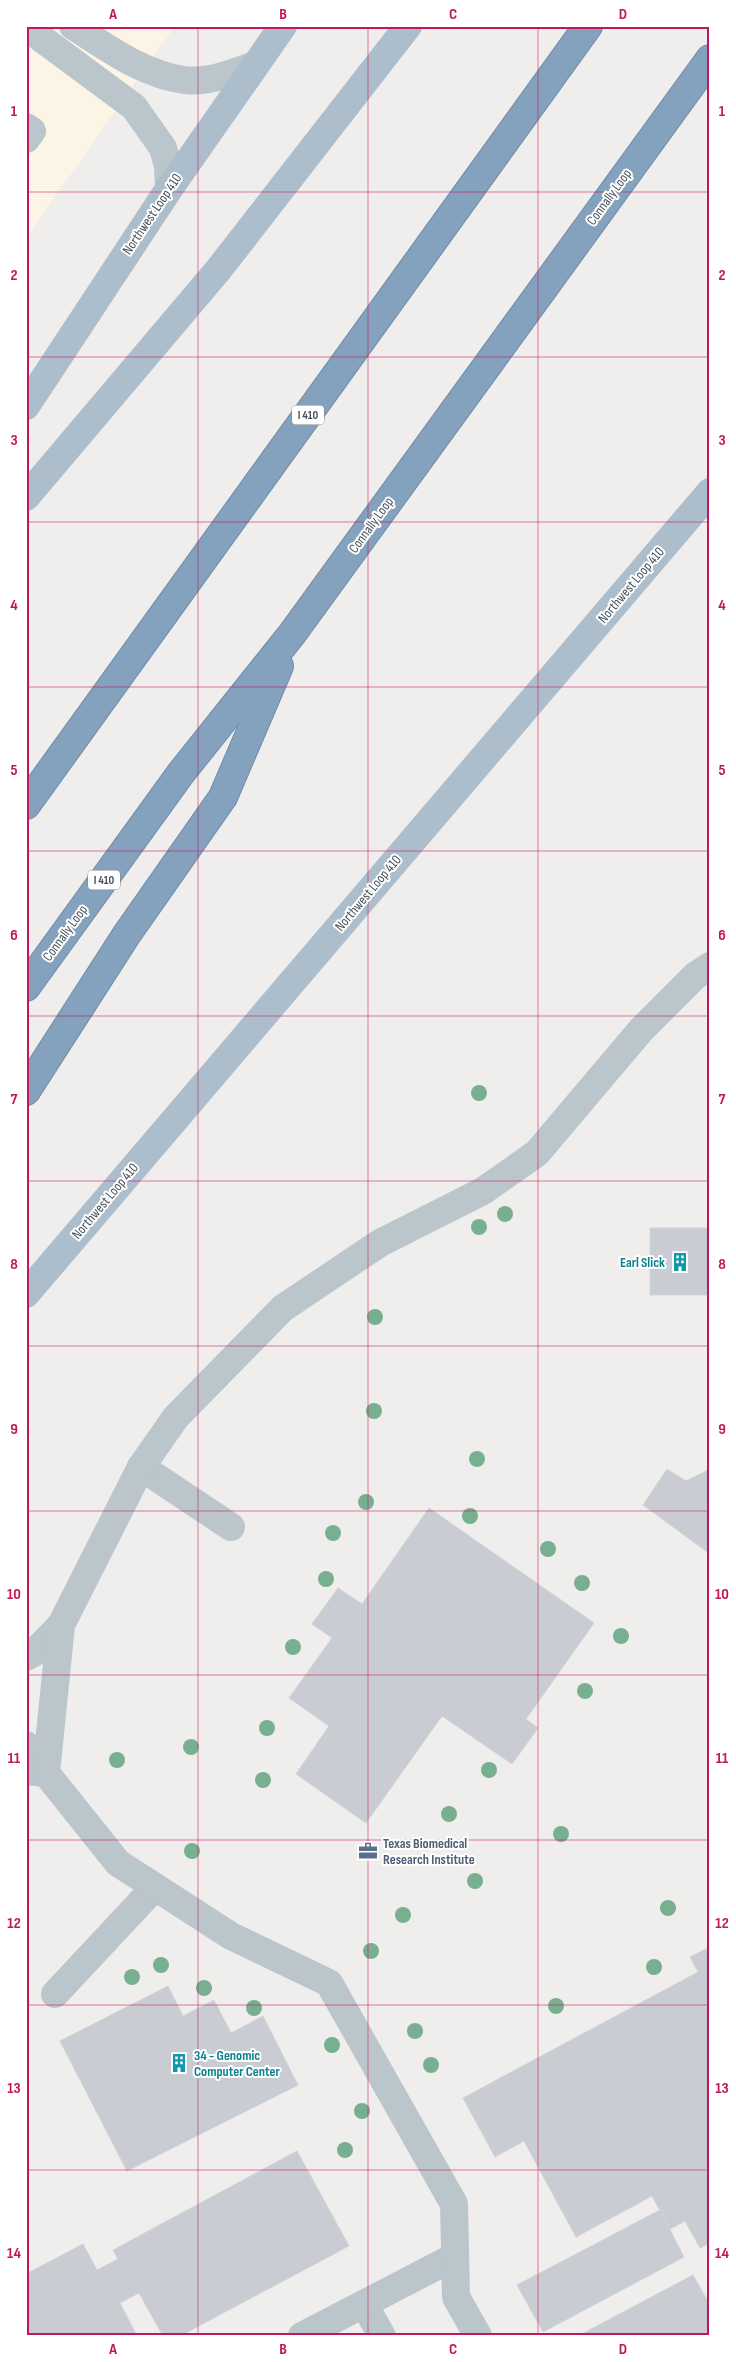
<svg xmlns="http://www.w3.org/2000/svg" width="736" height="2362" font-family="'Sofia Sans Condensed',sans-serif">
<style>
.commercial{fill:#fcf4e5}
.building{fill:#c9ccd2;stroke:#d1d3d9}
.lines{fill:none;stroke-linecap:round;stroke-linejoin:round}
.highway-casing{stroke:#6f8ca8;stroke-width:30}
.minor{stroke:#bbc5cc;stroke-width:28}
.major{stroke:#acbdcc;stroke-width:28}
.highway{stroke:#84a1bd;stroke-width:28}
.tree{fill:#78af91}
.grid{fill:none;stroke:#c2185b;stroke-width:1;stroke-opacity:0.55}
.labels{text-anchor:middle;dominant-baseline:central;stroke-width:4;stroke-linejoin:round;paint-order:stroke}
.shield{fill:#fff;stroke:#7d858c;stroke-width:1}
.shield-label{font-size:12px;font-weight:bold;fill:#45515a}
.street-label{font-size:14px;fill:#45515a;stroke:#fff}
.culture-label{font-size:14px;font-weight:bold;fill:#0d838f;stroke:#fff;text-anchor:end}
.service-label{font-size:14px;font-weight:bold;fill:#4e5e75;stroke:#fff;text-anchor:start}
.neatline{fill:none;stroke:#c2185b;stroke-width:2}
.grid-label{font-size:16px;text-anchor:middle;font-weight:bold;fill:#c2185b}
</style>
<rect width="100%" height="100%" fill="#f0eded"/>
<!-- commercial -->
<polygon class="commercial" points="26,26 175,26 26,238"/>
<!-- building -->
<g class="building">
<rect x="650" y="1228" width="60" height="67"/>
<polygon points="667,1469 686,1481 710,1469 710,1554 643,1505"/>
<polygon points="429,1508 594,1623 526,1719 538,1728 512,1764 442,1716 366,1823 296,1774 329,1726 289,1698 332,1638 312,1624 338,1588 362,1604"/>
<polygon points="710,1947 710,2243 700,2248 685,2221 670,2229 652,2196 576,2237 524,2141 495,2157 463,2098 698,1972 690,1957"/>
<polygon points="168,1986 183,2016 214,2000 231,2033 263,2016 298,2085 127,2171 60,2041"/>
<polygon points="297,2151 349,2246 180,2336 163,2336 139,2293 120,2303 137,2336 26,2336 26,2274 83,2244 97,2270 118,2259 113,2250"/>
<polygon points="660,2210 684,2257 543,2332 517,2285"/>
<polygon points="693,2275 710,2305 710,2336 578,2336"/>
</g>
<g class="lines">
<!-- highway casing -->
<g class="highway-casing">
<g id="highway">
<polyline points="26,805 588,26"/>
<polyline points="26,987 181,773 292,634 710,59"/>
<polyline points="26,1091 127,934 223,797 279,666"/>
</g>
</g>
<!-- minor -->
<g class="minor">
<path d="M73,26C108,48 142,74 184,80C208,83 233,73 255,65"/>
<polyline points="26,27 134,107 163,148 168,166 169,189"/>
<polyline points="26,127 32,131 26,139"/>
<polyline points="141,1467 231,1527"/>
<polyline points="26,1657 35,1652 61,1625"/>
<polyline points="26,1745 46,1773 26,1771"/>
<polyline points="55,1994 155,1887"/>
<polyline points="364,2304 382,2336"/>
<polyline points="302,2336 454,2257"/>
<polyline points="478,2336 456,2297 454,2204 329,1983 231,1936 118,1863 46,1773 61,1625 141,1467 176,1417 283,1308 380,1243 483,1191 537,1153 641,1030 695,976 710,966"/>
</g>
<!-- major -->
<g class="major">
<polyline points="26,406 169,189 283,26"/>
<polyline points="26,497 219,269 408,26"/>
<polyline points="26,1294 710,492"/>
</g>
<!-- highway -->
<use href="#highway" class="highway"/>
</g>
<!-- trees -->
<g class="tree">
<circle cx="479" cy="1093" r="8"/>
<circle cx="505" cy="1214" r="8"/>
<circle cx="479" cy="1227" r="8"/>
<circle cx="375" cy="1317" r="8"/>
<circle cx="374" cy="1411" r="8"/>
<circle cx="477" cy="1459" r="8"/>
<circle cx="366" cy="1502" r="8"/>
<circle cx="470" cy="1516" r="8"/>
<circle cx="333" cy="1533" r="8"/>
<circle cx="548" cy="1549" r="8"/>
<circle cx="326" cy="1579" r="8"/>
<circle cx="582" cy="1583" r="8"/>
<circle cx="621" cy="1636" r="8"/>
<circle cx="293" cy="1647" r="8"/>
<circle cx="585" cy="1691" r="8"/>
<circle cx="267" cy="1728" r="8"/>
<circle cx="191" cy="1747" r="8"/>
<circle cx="117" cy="1760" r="8"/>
<circle cx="489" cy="1770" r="8"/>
<circle cx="263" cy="1780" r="8"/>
<circle cx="449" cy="1814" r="8"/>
<circle cx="561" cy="1834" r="8"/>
<circle cx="192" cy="1851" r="8"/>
<circle cx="475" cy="1881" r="8"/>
<circle cx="668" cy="1908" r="8"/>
<circle cx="403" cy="1915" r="8"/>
<circle cx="371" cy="1951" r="8"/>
<circle cx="161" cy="1965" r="8"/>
<circle cx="654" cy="1967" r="8"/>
<circle cx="132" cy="1977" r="8"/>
<circle cx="204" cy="1988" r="8"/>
<circle cx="556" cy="2006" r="8"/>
<circle cx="254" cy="2008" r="8"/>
<circle cx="415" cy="2031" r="8"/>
<circle cx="332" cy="2045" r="8"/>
<circle cx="431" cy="2065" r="8"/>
<circle cx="362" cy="2111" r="8"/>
<circle cx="345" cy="2150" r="8"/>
</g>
<!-- grid -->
<path class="grid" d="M198,26V2336M368,26V2336M538,26V2336M26,192H710M26,357H710M26,522H710M26,687H710M26,851H710M26,1016H710M26,1181H710M26,1346H710M26,1511H710M26,1675H710M26,1840H710M26,2005H710M26,2170H710"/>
<!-- icons -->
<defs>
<g id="building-bare" transform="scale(1.5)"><path d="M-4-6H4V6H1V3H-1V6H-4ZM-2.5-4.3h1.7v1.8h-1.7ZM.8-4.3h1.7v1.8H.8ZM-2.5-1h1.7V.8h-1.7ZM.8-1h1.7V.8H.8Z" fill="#0f9aa8" stroke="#fff" stroke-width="2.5" paint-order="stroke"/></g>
<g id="office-bare" transform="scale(1.5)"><path d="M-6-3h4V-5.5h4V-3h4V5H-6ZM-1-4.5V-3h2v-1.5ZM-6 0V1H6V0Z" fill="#5c6f8a" stroke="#fff" stroke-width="2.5" paint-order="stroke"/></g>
</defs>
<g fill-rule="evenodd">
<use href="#building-bare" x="680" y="1262"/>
<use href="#office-bare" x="368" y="1851"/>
<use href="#building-bare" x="179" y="2063"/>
</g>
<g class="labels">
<!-- shield labels -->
<g class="shield">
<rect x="292" y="405.5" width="32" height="19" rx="4"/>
<rect x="88" y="870.5" width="32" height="19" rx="4"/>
</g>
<g class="shield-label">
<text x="308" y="415">I 410</text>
<text x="104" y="880">I 410</text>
</g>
<!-- street labels -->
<g class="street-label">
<text transform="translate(609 197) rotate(-54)">Connally Loop</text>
<text transform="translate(152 214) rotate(-56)">Northwest Loop 410</text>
<text transform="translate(371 525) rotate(-54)">Connally Loop</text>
<text transform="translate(631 585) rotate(-50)">Northwest Loop 410</text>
<text transform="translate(368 893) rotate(-50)">Northwest Loop 410</text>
<text transform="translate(65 933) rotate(-54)">Connally Loop</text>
<text transform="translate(105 1201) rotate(-50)">Northwest Loop 410</text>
</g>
<!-- culture labels -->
<g class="culture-label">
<text x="665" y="1262">Earl Slick</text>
<text x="194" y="2055" text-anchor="start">34 - Genomic<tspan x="194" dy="16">Computer Center</tspan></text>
</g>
<!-- service labels -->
<g class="service-label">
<text x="383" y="1843">Texas Biomedical<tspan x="383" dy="16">Research Institute</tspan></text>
</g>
</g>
<!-- border -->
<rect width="736" height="2362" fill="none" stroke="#ffffff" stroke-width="55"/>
<rect x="28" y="28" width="680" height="2306" class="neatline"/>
<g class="grid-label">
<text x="113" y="19">A</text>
<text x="283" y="19">B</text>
<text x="453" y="19">C</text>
<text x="623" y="19">D</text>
<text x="14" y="116">1</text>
<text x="722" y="116">1</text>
<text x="14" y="280">2</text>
<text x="722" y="280">2</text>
<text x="14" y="445">3</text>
<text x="722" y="445">3</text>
<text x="14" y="610">4</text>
<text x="722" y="610">4</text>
<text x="14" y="775">5</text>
<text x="722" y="775">5</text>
<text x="14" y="940">6</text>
<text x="722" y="940">6</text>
<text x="14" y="1104">7</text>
<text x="722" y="1104">7</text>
<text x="14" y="1269">8</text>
<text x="722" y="1269">8</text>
<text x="14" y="1434">9</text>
<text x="722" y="1434">9</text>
<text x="14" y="1599">10</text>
<text x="722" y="1599">10</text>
<text x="14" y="1763">11</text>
<text x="722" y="1763">11</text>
<text x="14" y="1928">12</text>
<text x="722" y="1928">12</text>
<text x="14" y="2093">13</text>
<text x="722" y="2093">13</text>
<text x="14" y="2258">14</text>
<text x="722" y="2258">14</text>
<text x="113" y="2354">A</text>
<text x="283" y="2354">B</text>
<text x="453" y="2354">C</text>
<text x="623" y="2354">D</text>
</g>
</svg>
